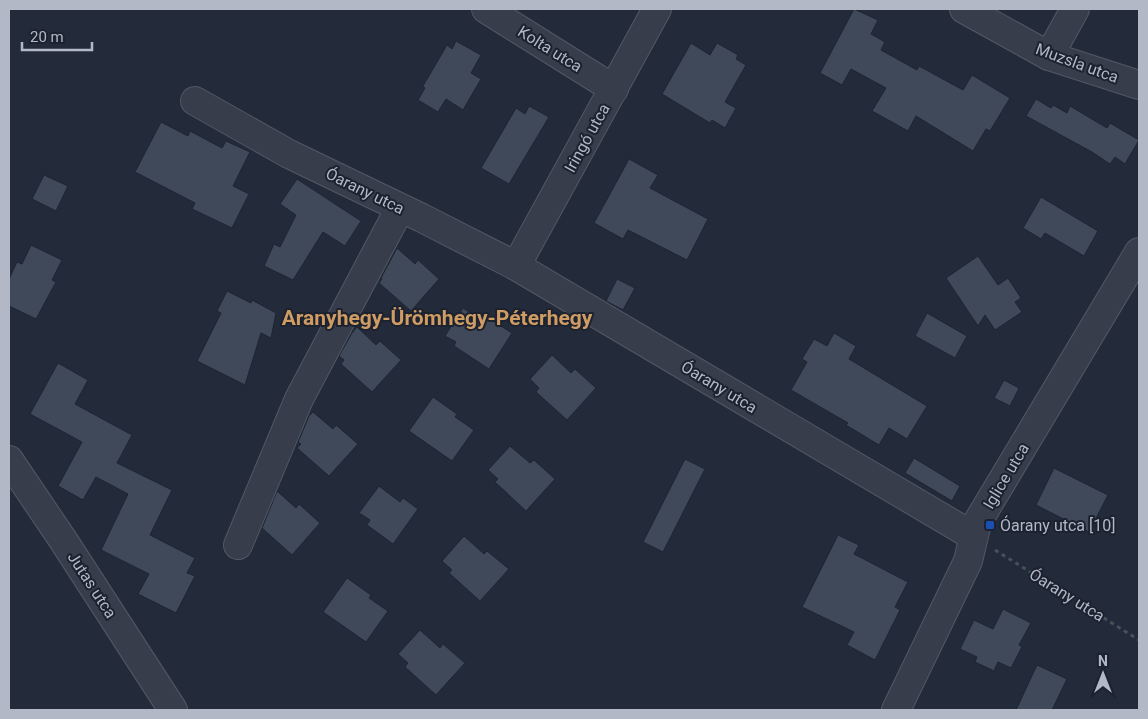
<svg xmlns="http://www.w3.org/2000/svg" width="1148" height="719" font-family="Roboto,sans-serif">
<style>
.building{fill:#404959;stroke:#1e2431}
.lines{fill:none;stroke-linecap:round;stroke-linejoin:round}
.minor-casing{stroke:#525865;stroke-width:30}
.path{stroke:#435458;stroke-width:3;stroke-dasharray:4 4;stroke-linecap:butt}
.minor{stroke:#373d4a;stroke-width:28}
.transit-dot{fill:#1a4fb4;stroke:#1c222f;stroke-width:2}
.labels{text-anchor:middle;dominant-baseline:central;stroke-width:4;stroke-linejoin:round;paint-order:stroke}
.street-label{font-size:16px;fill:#b2b8c6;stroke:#1c222f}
.poi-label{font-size:16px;fill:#b2b8c6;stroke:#1c222f;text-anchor:start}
.district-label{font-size:21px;font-weight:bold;fill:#cf9c64;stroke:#1c222f}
</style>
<rect width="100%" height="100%" fill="#232b3a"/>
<!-- building -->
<g class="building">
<polygon points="854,9 878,20 871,34 885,42 881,50 917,70 919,66 963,90 972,75 1010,98 990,131 986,129 973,151 916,116 908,131 872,111 886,88 851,69 842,85 820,73"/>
<polygon points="456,41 481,55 471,73 481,79 463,110 446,99 438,112 418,100 425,88 423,86 447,45 452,49"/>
<polygon points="691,43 710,55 717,43 738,55 736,59 746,65 725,102 736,108 725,128 712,120 710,123 662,94"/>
<polygon points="1036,99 1051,108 1053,105 1067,113 1070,106 1107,128 1110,123 1139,140 1125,164 1115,157 1110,164 1092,152 1026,116"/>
<polygon points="529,106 549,117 509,184 481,168 516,108 525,114"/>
<polygon points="161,122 188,136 190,131 222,148 226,141 250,152 233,186 249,194 232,228 192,209 195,203 135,172"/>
<polygon points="629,159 658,175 650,188 708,219 687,260 628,230 623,239 594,223"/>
<polygon points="44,175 68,186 56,211 32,199"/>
<polygon points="297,179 361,221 345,246 323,232 293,280 264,266 274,244 280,247 296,215 280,204"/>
<polygon points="1041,197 1098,231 1084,256 1045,233 1041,239 1023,228"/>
<polygon points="31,245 62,260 52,280 56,282 36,319 9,306 9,279 17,262 22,264"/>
<polygon points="397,248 415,264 418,260 439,279 411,311 379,283 382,279 381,278"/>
<polygon points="978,256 998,285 1008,278 1021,298 1015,302 1022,312 995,330 985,315 978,326 946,278"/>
<polygon points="617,279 635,288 623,310 606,301"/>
<polygon points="227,291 251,303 252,300 276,313 271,338 261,333 245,385 197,361 221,313 217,311"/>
<polygon points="463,308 485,322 488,318 512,333 489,369 454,346 456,342 445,336"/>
<polygon points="927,313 967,336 955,358 915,336"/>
<polygon points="357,327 376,345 380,341 401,360 372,392 341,364 344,360 339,356 352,333"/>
<polygon points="834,333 856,346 849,359 927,406 907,439 889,428 879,445 846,425 848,423 791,390 807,362 802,359 814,339 827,346"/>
<polygon points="552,355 571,373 575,369 596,388 567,420 536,392 539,388 530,379"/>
<polygon points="58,363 88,380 75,404 132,435 117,463 172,490 150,535 195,558 187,573 195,576 176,613 138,594 149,574 101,550 128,494 96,477 83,500 58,486 82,442 30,414"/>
<polygon points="1004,380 1019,388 1010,406 994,398"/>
<polygon points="433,397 457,414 455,417 474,430 452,461 409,431"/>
<polygon points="313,412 333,429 336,425 358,444 329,476 297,448 301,444 298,442 309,416"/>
<polygon points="510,446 530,463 534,460 555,479 526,511 495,482 498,479 488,470"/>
<polygon points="914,458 960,486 952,501 905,473"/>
<polygon points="685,459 705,469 663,552 643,542"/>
<polygon points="1054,468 1108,495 1089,532 1036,505"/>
<polygon points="379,486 400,502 403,498 418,509 393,544 367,525 370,520 359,513"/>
<polygon points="277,491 296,508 299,504 320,523 292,555 262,528"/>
<polygon points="838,535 859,545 854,554 908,582 895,607 900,610 875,660 847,645 854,632 802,607"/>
<polygon points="464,536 484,554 487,551 509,569 480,601 449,573 452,570 442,561"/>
<polygon points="347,578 371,595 369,598 388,611 366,642 323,612"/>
<polygon points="1003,609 1031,623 1019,645 1022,647 1011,668 998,662 994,671 975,662 977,657 960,649 974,620 993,629"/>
<polygon points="420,630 440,648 443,644 465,663 436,695 405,667 408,663 398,654"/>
<polygon points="1037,665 1067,679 1052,710 1016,710"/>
</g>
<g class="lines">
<!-- minor casing -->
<g class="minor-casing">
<g id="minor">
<polyline points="486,9 614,89"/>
<polyline points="964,9 1049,56 1139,85"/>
<polyline points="1049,56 1075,9"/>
<polyline points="195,101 289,154 422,218 516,266 973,536"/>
<polyline points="516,266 657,9"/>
<polyline points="9,460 63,540 173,710"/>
<polyline points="238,545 299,399 400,208"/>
<polyline points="896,710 968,561 977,523 1139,252"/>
</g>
</g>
<!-- path -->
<polyline class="path" points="995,550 1139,640"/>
<!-- minor -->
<use href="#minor" class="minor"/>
</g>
<!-- markers -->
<rect class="transit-dot" x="985" y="520" width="10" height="10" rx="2.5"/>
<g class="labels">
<!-- street labels -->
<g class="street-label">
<text transform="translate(550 49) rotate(32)">Kolta utca</text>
<text transform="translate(1077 63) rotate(20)">Muzsla utca</text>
<text transform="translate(587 138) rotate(-61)">Iringó utca</text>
<text transform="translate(365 191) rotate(26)">Óarany utca</text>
<text transform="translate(719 387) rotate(31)">Óarany utca</text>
<text transform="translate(1006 476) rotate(-59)">Iglice utca</text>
<text transform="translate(92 585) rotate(57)">Jutas utca</text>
<text transform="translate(1067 595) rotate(32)">Óarany utca</text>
</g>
<!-- poi labels -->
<g class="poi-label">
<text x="1000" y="525">Óarany utca [10]</text>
</g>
<!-- district labels -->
<g class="district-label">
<text x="437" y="318">Aranyhegy-Ürömhegy-Péterhegy</text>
</g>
</g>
<!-- border -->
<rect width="1148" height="719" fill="none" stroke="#b2b8c6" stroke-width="20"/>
<!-- north arrow -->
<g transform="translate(1103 674)" stroke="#1c222f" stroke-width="4" paint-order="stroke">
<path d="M0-4L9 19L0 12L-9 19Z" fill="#b2b8c6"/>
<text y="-8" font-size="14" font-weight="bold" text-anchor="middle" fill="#b2b8c6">N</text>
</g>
<!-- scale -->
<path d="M22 42v8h70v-8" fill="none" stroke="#b2b8c6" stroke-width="2.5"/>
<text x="30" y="42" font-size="15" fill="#b2b8c6" stroke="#1c222f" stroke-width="4" paint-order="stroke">20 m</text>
</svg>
